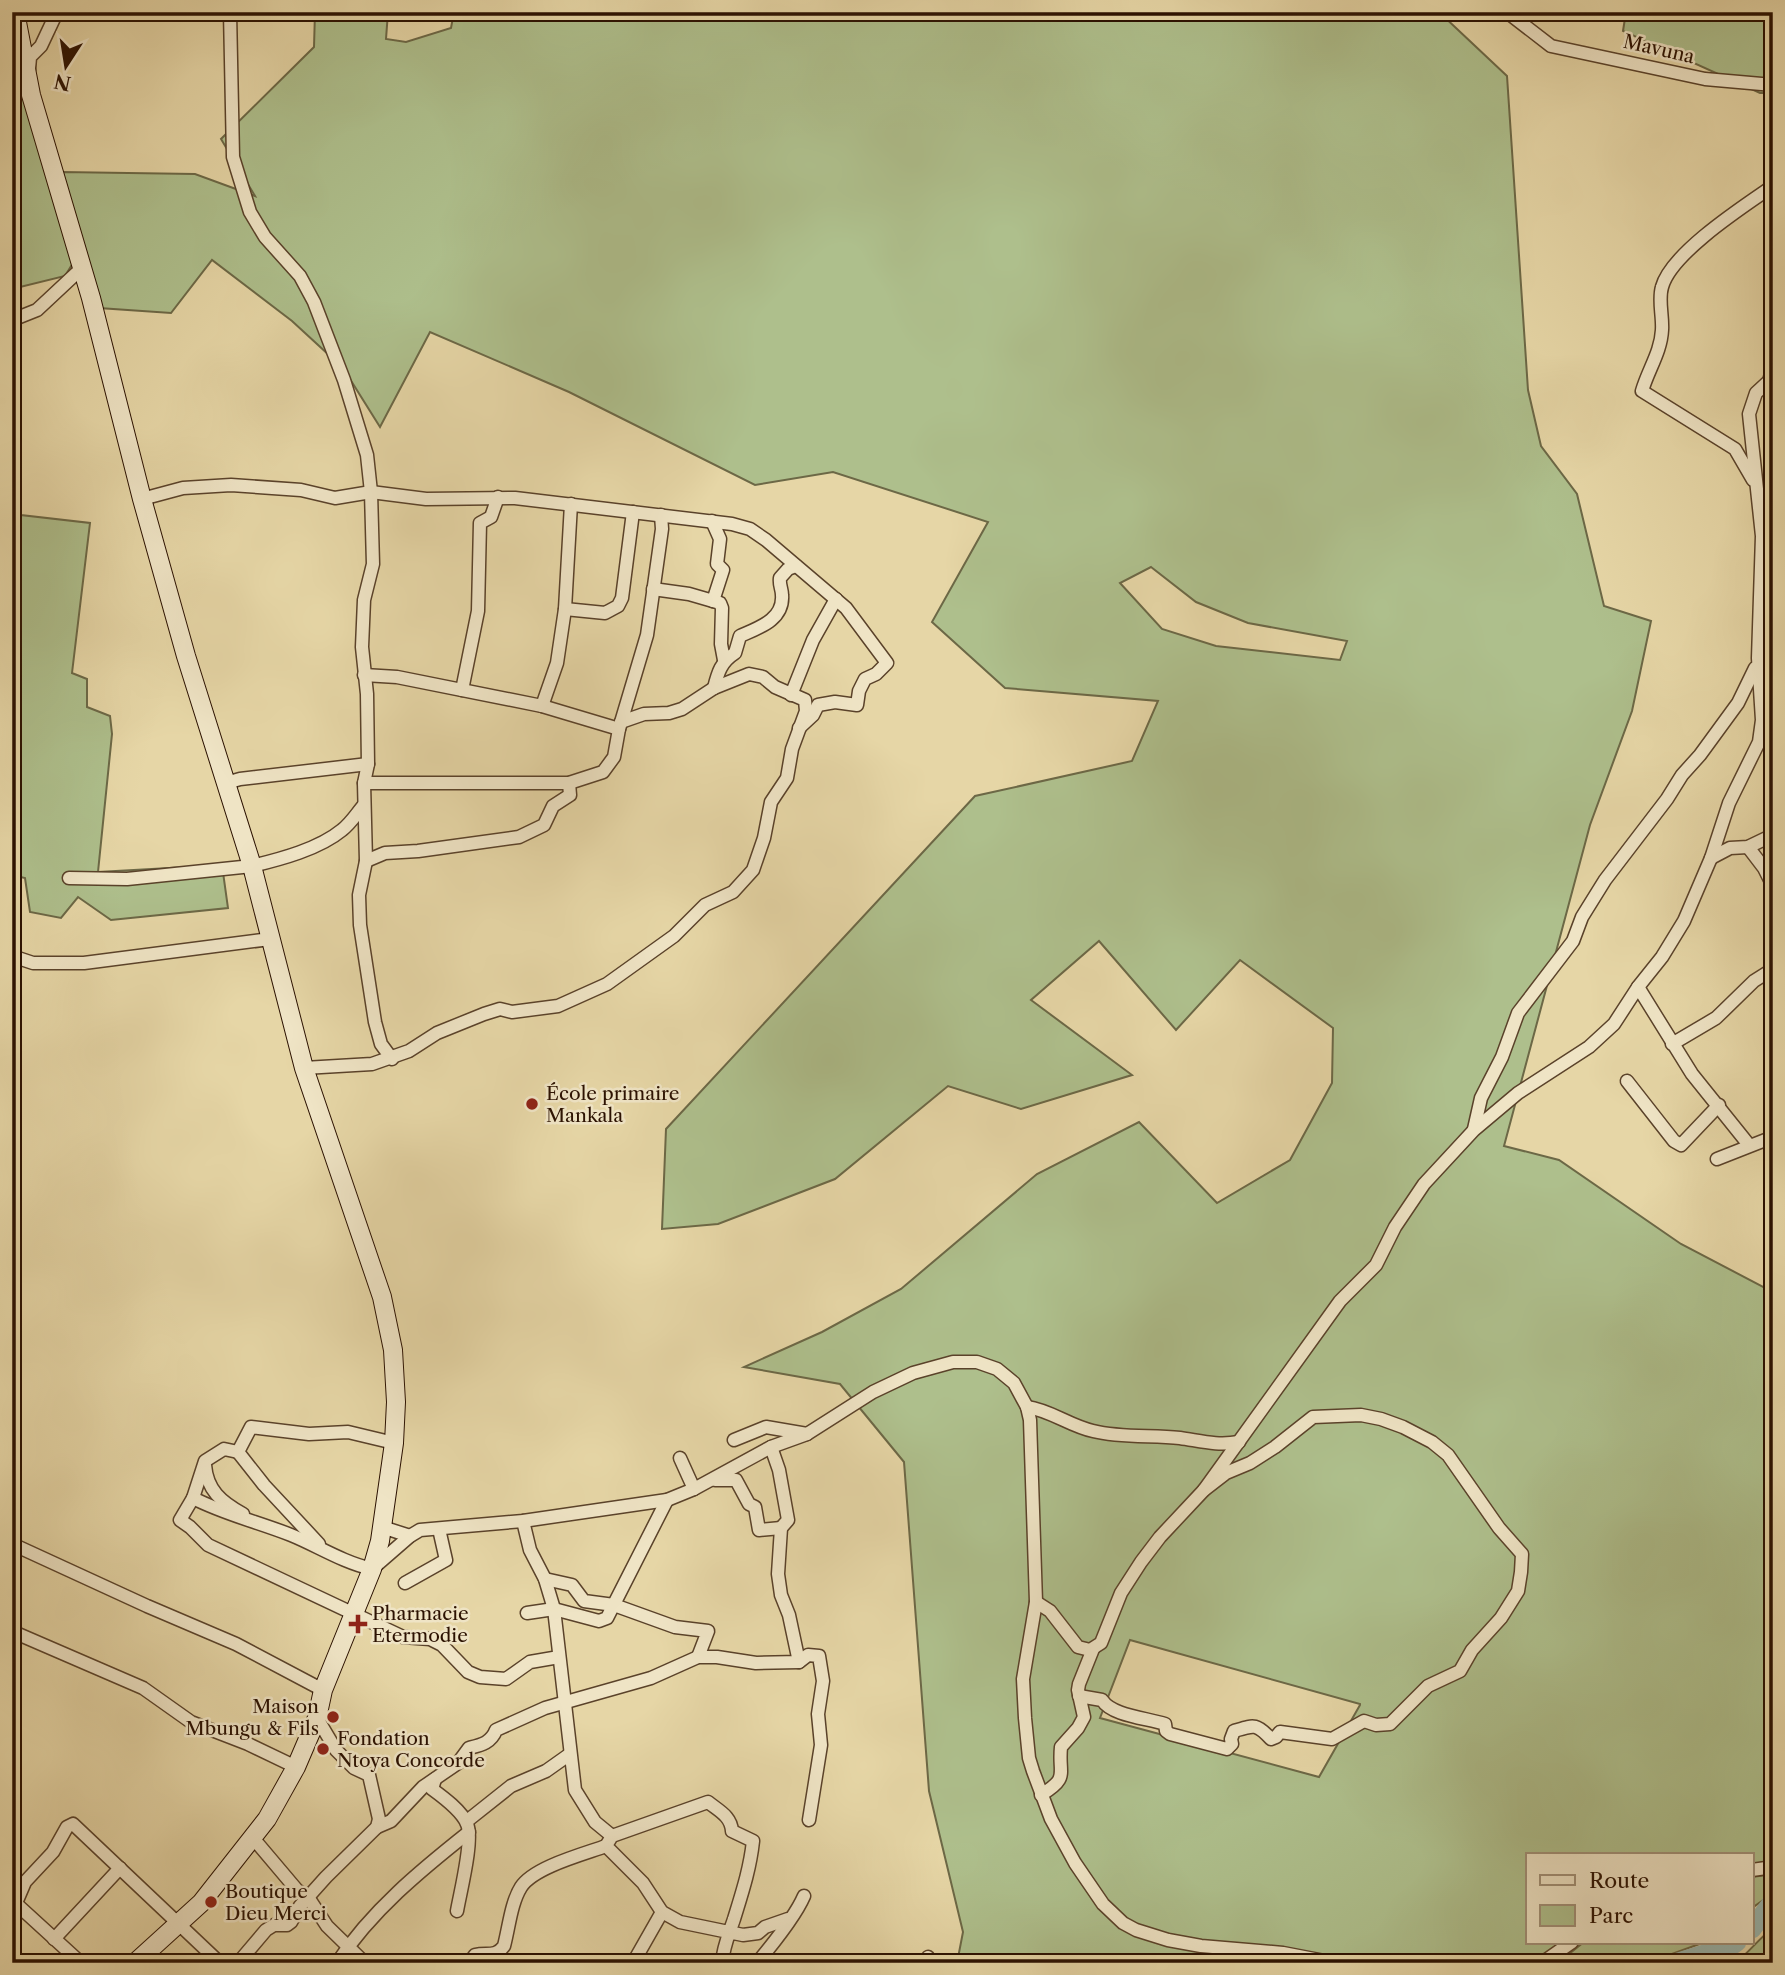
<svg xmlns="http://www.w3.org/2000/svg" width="1785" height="1975" font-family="'Libre Caslon Text',serif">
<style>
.green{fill:#aebf8c;stroke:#6c6846;stroke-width:2;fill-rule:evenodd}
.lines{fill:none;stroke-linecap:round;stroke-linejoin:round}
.river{stroke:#99b7b0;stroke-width:19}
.street-casing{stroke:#5a422a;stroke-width:15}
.secondary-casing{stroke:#2b1101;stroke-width:20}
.street{stroke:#efe4c5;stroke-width:12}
.secondary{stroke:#efe4c5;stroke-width:18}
.poi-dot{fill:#8f2418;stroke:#efe4c5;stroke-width:2.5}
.labels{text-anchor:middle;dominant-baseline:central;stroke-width:5;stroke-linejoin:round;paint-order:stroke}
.street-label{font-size:19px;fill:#2b1101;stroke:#efe4c5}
.poi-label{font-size:19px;fill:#2b1101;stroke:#efe4c5;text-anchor:start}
</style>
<rect width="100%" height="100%" fill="#e6d6a6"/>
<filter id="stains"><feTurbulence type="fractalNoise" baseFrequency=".00286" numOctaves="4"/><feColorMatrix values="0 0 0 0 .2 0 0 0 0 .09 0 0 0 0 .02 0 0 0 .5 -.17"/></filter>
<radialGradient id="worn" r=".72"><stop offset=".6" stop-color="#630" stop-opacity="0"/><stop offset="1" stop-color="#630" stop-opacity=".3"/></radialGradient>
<!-- green -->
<g class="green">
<path d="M315,12H388L386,39L406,42L451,28L454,12H1439L1507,76L1528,390L1541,446L1577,494L1604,606L1651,621L1632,711L1590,825L1504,1146L1559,1160L1681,1244L1773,1292V1863L1752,1867V1854H1528V1942H1561L1553,1948L1564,1958L1584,1942H1705L1647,1963H957L963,1932L929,1791L904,1462L840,1384L744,1367L822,1332L901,1289L1037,1174L1139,1122L1217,1203L1290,1160L1332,1083L1333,1028L1240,960L1176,1030L1099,941L1031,1000L1132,1075L1021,1109L948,1086L835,1179L718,1224L662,1229L666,1129L975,796L1132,761L1158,701L1005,688L932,622L988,522L833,472L755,485L569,392L430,332L380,427L343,368L292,321L212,260L171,313L99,308L62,172L195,174L255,196L221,139L314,47ZM1151,567L1196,602L1248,623L1347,641L1340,660L1216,646L1162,629L1120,583ZM1130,1640L1360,1704V1705L1319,1777L1100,1718Z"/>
<polygon points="1626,12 1773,12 1773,93 1760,93 1623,31"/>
<polygon points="26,85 76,258 65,276 12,289 12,89"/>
<polygon points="12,473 21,515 90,523 72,673 87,679 87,707 110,716 112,734 98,872 222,865 228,908 111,920 78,897 61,918 30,912 25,878 12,875"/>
<polygon points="1773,1874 1773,1893 1752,1908 1752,1877"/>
<path d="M1773,1928V1963H1735C1749,1953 1758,1939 1773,1928Z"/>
</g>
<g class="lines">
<!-- river -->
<g class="river">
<polyline points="1752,1929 1773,1901"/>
<polyline points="1675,1963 1733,1945 1737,1942"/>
</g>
<!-- street casing -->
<g class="street-casing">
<g id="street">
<polyline points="230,12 233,157 250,212 265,237 300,276 314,302 344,380 367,455 371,492 373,564 364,600 362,647 367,694 368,764 364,783 366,861 359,895 360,925 375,1022 381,1044 392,1059"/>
<polyline points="1507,12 1551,46 1705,79 1773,85"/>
<polyline points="29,70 30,57 41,46 57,12"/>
<polyline points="1773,313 1773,346"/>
<polyline points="12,320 37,310 83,267"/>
<path d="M1753,480L1735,449L1642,391C1648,370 1661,352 1662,330C1663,316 1658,300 1662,287C1671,253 1744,206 1773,186"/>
<polyline points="142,499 183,488 231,485 301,490 335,498 371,492 426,499 515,498 732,524 750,529 766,540 846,608 887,663 876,674 865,679 859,691 857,705 835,702 818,705 813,715 799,728"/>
<polyline points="712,521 720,539 717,564 723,570 713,601"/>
<polyline points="653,589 689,594 720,603 722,608 721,644 724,660"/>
<polyline points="565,609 605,613 618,606 622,598 633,512"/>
<polyline points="364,675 397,677 542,706 619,729 647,635 662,529 661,515"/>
<path d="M714,688C718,672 721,662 735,653L740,636C758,628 784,620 782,595C782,589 779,585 780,578L788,569L796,566"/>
<polyline points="462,690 478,611 480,523 491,517 498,497"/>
<polyline points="791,695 813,640 836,599"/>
<polyline points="542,706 557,663 565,609 571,504"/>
<polyline points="226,783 240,779 368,764"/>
<polyline points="364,783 569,783 603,772 614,757 619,729"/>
<polyline points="1748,847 1764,868 1773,886"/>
<polyline points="1711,858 1730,848 1748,847 1773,835"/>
<polyline points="366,861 385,853 418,851 519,837 544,825 553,806 570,795 569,783"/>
<path d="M69,878L127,879L252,866C281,859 319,849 342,830C351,823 357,813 364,805"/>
<polyline points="12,956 33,963 84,963 270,939"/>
<polyline points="1638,987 1692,1074 1749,1145"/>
<polyline points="1672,1044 1716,1018 1754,981 1773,969"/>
<polyline points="304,1068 372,1064 409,1051 437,1033 484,1014 500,1009 512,1012 558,1006 607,984 674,936 705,905 733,892 753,870 764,838 771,802 787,778 792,749 806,711 805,700 775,687 763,677 749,674 714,688 682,709 669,713 644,714 621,722"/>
<polyline points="1627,1081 1674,1141 1681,1145 1719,1105"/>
<polyline points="1474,1129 1481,1098 1502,1057 1518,1013 1573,941 1582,917 1605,880 1667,799 1682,775 1700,755 1738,703 1755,668"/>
<polyline points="1717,1159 1773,1137"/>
<path d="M1027,1407C1050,1410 1070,1426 1093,1431C1121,1438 1151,1435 1180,1438C1201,1441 1217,1446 1239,1442"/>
<polyline points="734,1440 766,1427 807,1434"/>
<polyline points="771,1447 779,1470 788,1520 781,1528 778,1574 781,1595 789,1615 799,1662"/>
<polyline points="238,1452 224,1449 205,1461 193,1498 180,1520 190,1527 208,1545 403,1637 430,1639 442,1645 468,1672 480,1677 506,1679 530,1662 559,1657"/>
<polyline points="680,1458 694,1489"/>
<path d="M205,1465C207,1490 221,1502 243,1514"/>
<polyline points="715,1480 736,1480 749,1504 755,1507 759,1530 781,1528"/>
<polyline points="1204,1490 1340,1301 1376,1265 1395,1227 1424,1184 1474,1130 1518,1093 1589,1047 1614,1024 1638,987 1662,957 1684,921 1711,858 1729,803 1759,742 1762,720 1758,658 1762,536 1749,414 1756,393 1769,381 1773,367"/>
<path d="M193,1498C224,1514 258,1522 291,1535C318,1546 342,1562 372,1569L410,1536L420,1530L523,1521L667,1500L694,1489L771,1447L807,1434L873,1392L913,1373L953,1362H977L997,1369L1014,1383L1027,1407L1030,1420L1036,1602L1023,1679L1025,1718L1029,1758L1033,1771L1051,1819L1075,1863L1103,1904L1123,1923L1136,1930L1168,1940L1201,1946L1283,1953L1335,1963"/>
<polyline points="523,1521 530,1550 545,1579 554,1609 575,1790 595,1822 612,1836"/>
<polyline points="382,1527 410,1536"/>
<polyline points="12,1544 147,1606 236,1644 323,1690"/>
<polyline points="319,1544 264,1485 238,1452 251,1427 309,1434 348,1432 394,1443"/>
<polyline points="545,1579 572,1585 584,1601 614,1605 675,1627 708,1631 698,1657"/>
<polyline points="405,1583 446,1560 439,1529"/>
<path d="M1036,1602L1050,1611L1078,1647L1090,1650L1101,1643L1121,1593L1141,1562L1160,1537L1204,1490L1226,1473L1250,1463L1275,1447L1313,1417L1361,1415L1381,1419L1403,1427L1432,1442L1448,1455L1499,1528L1522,1554L1521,1572L1518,1591L1501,1618L1472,1650L1460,1671L1428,1686L1390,1724L1376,1725L1364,1721L1332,1739L1280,1732L1276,1737L1271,1739C1256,1723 1254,1725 1234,1731L1231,1739L1232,1744L1227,1749L1170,1734L1166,1731L1165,1724C1147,1718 1112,1716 1102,1700L1079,1696"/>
<polyline points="527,1613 554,1609 599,1621 607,1618 667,1500"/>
<polyline points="12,1628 18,1634 143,1688 191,1722 248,1744 296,1767"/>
<path d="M435,1779L432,1789C443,1797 462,1811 467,1824C474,1839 460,1893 457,1911"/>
<path d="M1041,1795C1070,1777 1058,1775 1061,1747L1078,1728L1084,1717L1078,1690L1079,1684L1093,1649"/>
<polyline points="467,1821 511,1786 546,1771 570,1754"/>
<path d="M377,1827L391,1821L423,1787L458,1763L469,1748C481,1745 491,1743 496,1730L545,1708L651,1678L698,1657H717L756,1663L799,1662L808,1655L819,1656L823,1681L818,1714L821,1745L809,1820"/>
<polyline points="253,1838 297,1890 308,1897 327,1926 365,1963"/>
<polyline points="1752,1870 1773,1867"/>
<polyline points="12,1900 81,1963"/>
<polyline points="16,1903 25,1882 53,1852 67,1827 73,1824 220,1963"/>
<polyline points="54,1939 120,1868"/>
<polyline points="238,1963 266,1930 274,1925 287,1925 291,1922 300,1906 326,1877 377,1827 379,1819 369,1775 354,1768 336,1750 317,1718"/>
<path d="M337,1963C371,1911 421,1870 469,1832"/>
<path d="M469,1963L475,1955C487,1952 495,1958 504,1946C509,1927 511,1903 521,1887C534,1867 584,1854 606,1846"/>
<polyline points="633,1963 662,1912"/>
<path d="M722,1963C723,1947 729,1934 734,1919C742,1893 750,1869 753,1841L732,1831C731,1816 719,1811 708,1802L612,1836L606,1846L643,1883L662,1912L680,1922L743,1935L758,1933L765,1927L788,1919"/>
<path d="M757,1963C772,1945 795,1917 804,1896"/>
<polyline points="925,1963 928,1957"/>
<polyline points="1542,1963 1572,1942"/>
</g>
</g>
<!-- secondary casing -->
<g class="secondary-casing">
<polyline id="secondary" points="15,12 31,95 91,298 142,499 186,656 252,866 304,1068 382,1297 393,1350 396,1402 394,1443 380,1541 372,1569 323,1690 317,1718 296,1767 267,1819 201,1903 135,1963"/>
</g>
<!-- street -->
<use href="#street" class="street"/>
<!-- secondary -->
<use href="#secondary" class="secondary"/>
</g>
<!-- markers -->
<g class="poi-dot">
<circle cx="532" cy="1104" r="7"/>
<path d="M354.5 1613.5h7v7h7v7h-7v7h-7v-7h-7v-7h7z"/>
<circle cx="333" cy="1717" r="7"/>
<circle cx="323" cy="1749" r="7"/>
<circle cx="211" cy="1902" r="7"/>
</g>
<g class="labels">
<!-- street labels -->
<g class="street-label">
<text transform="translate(1659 49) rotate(13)">Mavuna</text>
</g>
<!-- poi labels -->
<g class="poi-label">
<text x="546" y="1093">École primaire<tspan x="546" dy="22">Mankala</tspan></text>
<text x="372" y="1613">Pharmacie<tspan x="372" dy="22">Etermodie</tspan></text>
<text x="319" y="1706" text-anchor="end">Maison<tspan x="319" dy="22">Mbungu &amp; Fils</tspan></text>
<text x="337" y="1738">Fondation<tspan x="337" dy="22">Ntoya Concorde</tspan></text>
<text x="225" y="1891">Boutique<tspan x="225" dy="22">Dieu Merci</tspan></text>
</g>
</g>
<!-- margin -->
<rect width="1785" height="1975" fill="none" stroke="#e6d6a6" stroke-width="42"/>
<rect x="14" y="14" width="1757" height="1947" fill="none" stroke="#2b1101" stroke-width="3.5"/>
<rect x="21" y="21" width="1743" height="1933" fill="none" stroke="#2b1101" stroke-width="2"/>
<!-- legend -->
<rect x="1526" y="1853" width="228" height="91" fill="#efe4c5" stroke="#a19077" stroke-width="2"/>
<rect x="1540" y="1875" width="35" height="10" fill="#efe4c5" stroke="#a19077" stroke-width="2"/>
<text x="1589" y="1888" font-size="21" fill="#2b1101">Route</text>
<rect x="1540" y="1905" width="35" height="21" fill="#aebf8c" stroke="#a19077" stroke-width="2"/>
<text x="1589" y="1923" font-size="21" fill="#2b1101">Parc</text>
<!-- north arrow -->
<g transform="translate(66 66) rotate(192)" stroke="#efe4c5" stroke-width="5" paint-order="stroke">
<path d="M0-5L12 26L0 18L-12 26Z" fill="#2b1101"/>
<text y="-10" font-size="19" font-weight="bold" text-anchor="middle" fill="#2b1101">N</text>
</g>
<rect width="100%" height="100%" filter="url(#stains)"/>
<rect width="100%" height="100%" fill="url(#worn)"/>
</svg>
